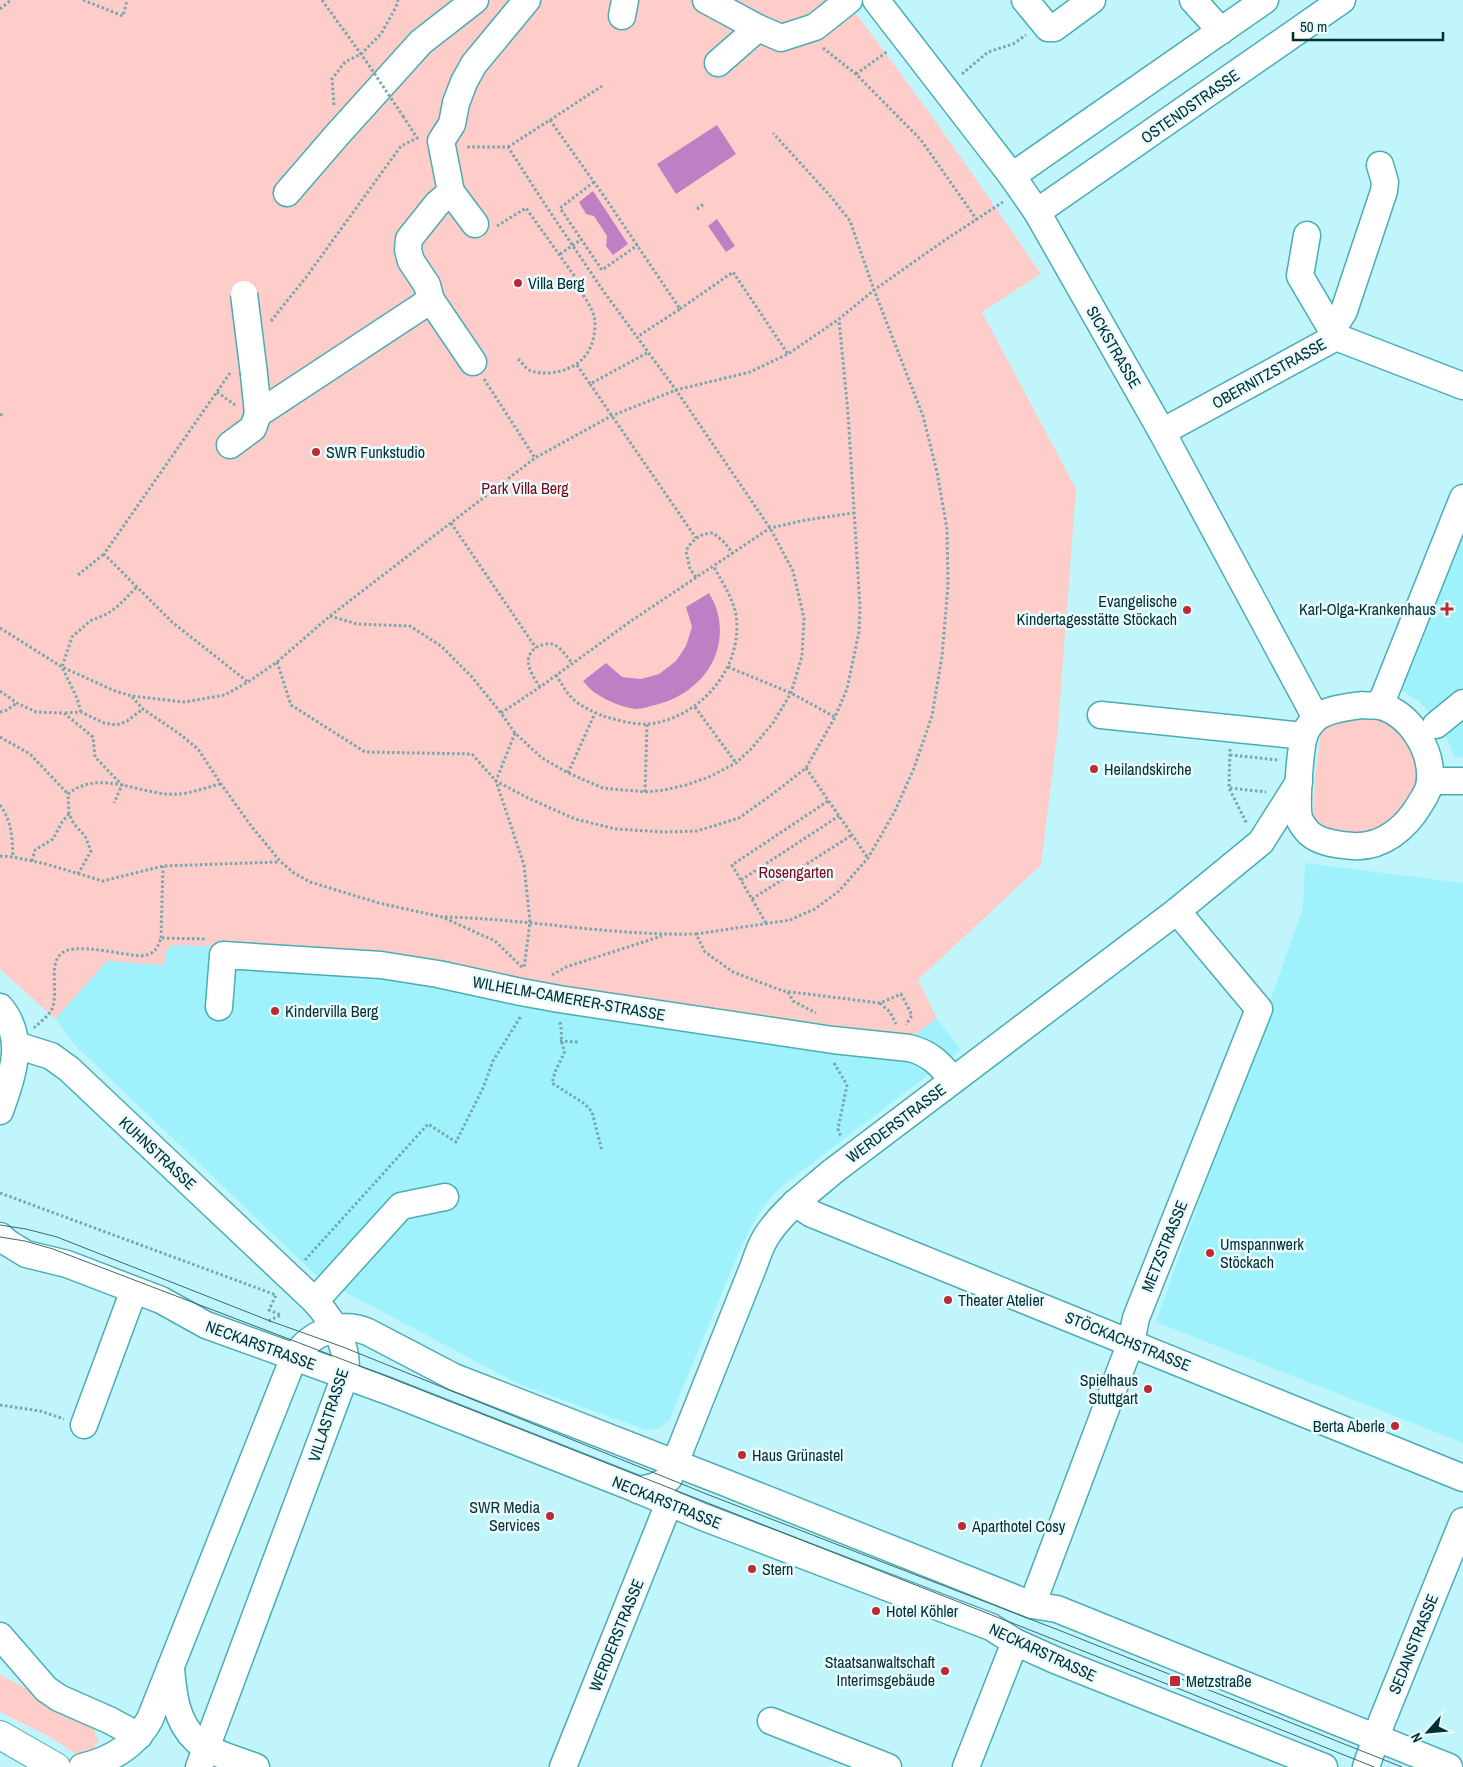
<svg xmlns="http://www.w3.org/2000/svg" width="1463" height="1767" font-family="'Archivo Narrow',sans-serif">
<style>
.built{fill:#9ff2fb}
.green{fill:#fecdc9}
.water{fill:#bf7fc5}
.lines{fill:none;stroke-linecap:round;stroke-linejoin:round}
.minor-casing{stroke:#4aacb5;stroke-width:29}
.major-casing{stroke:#4aacb5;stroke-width:30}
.path{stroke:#75a7ac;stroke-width:3;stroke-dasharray:2.5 2.5;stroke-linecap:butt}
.minor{stroke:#fff;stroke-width:26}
.major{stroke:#fff;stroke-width:28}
.tram{stroke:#3a6a6e;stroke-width:1}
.minor-bridge-casing{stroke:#4aacb5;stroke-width:29;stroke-linecap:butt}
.path-bridge{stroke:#75a7ac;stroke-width:3;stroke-dasharray:2.5 2.5;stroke-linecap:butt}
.minor-bridge{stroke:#fff;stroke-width:26}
.poi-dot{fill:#bb2b31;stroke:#eafbfd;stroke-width:2}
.labels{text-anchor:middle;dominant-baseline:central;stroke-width:5;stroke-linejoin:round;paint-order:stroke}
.street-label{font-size:16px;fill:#022f33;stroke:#eafbfd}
.poi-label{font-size:16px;fill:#022f33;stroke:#eafbfd;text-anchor:start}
.park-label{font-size:16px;fill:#810314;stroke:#eafbfd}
</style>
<rect width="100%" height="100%" fill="#c0f6fb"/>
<!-- built -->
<g class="built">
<polygon points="1463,528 1463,757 1455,758 1443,729 1420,702 1400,689"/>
<polygon points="1305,863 1463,883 1463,1443 1156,1322 1303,908"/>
<polygon points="174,945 358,952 559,990 913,1036 937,1018 961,1050 782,1186 767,1202 753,1223 739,1252 669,1421 659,1428 646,1430 519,1384 320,1279 76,1046 55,1019 107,961 164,965 165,948"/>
</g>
<!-- green -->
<g class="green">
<path d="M0,0H845L847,2C915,90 978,181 1041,274L982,312L1076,489L1058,728L1041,865L918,980L937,1018L913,1036L559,990L358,952L174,945L167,948L164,965L107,961L55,1019L0,969Z"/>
<polygon points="1371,716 1397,726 1416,754 1417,774 1414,790 1406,804 1393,819 1374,831 1359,834 1344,833 1318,824 1313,817 1315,778 1321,731 1334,722"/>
<polygon points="0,1675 91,1722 99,1743 94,1744 96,1748 76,1754 50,1737 0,1712"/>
</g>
<!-- water -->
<g class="water">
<polygon points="717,125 736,154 676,194 657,164"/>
<polygon points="593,191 628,244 613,255 606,246 607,236 594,216 586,214 579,202"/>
<polygon points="717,219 735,246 726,252 708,226"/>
<path d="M709,593C712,599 716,605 717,611C730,656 698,695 655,705C650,706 642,709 636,709C624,708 607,701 597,694C591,691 587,685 583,681L606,663L622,677L641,679L659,674L676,661L686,646L692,627L686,607Z"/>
</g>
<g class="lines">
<!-- minor casing -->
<g class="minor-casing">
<g id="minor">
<polyline points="706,0 758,28 781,38 815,27 849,0"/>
<polyline points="876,0 1012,176 1037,212 1162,432 1316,718"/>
<polyline points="1025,0 1048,28 1054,28 1092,0"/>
<polyline points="1193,0 1221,31"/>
<polyline points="622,16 625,0"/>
<polyline points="718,63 758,28"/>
<polyline points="1012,176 1265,0"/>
<polyline points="451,192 437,204 409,239 408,250 411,261 427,285 431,300 473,362"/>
<polyline points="287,193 337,135 421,42 475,0"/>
<polyline points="1037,212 1342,0"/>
<polyline points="475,224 451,192 441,141 452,124 456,103 464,82 474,64 527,0"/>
<polyline points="1307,235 1300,276 1336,337"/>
<polyline points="1332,330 1344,311 1384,191 1385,182 1380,165"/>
<polyline points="254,374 258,414 431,300"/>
<polyline points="1162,432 1336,337 1463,386"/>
<polyline points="230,445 253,428 258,414"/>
<path d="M1362,705C1368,706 1375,705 1381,706C1411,715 1432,750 1430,780C1430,788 1424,798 1420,804C1406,828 1382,848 1353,846C1339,845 1320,843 1309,833C1306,830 1300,822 1299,818C1296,804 1300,743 1306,731C1308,727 1312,722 1315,719C1326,709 1348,707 1362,705Z"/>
<polyline points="1380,706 1463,498"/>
<polyline points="1101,715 1304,736"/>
<polyline points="1436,725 1463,703"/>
<polyline points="1430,781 1463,781"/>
<path d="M0,1007C27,1039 12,1076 0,1111"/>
<path d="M219,1007L223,955L381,965L438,974L521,992L559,999L833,1040L909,1048C930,1053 940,1064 953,1080"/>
<path d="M16,1045L51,1056L69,1069L315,1301C333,1321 350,1347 345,1376L199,1767"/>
<polyline points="795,1203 812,1214 1463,1478"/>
<polyline points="0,1236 8,1243 26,1254 67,1264 161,1300 206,1325 388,1391 634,1488 703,1517 991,1627 1015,1642 1055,1660 1324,1767"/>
<polyline points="315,1301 401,1206 445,1197"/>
<polyline points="84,1425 134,1290"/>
<path d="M638,1490C651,1488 660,1486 669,1478L754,1265C757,1256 761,1245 766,1237C782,1211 809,1192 832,1172L1177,911L1261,842L1299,782"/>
<polyline points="1032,1605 1131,1342 1136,1318 1259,1009 1177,911"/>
<polyline points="0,1636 46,1689 59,1698 109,1720 139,1736"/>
<path d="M171,1668C173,1693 176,1722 196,1740C209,1753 238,1760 256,1767"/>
<polyline points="771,1721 888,1767"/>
<path d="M82,1767C111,1760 136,1745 150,1719L294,1357C311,1333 340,1320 368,1332L454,1377L726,1483L1032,1605L1057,1609L1449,1767"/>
<polyline points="563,1767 669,1503"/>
<polyline points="966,1767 1015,1642"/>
<polyline points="1366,1767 1382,1721 1463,1521"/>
</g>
</g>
<!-- major casing -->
<g class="major-casing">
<polyline id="major" points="0,1735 56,1767"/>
</g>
<!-- path -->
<g class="path">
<polyline points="83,0 123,16 127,0"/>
<polyline points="322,0 366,61"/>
<polyline points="0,9 11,0"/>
<polyline points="823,48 856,74 921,140 977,220"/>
<polyline points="856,74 888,51"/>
<polyline points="962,74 988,52 1013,44 1026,35"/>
<polyline points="334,105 332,79 345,62 361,54 381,34 396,7 398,0"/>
<polyline points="403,116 417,138"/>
<polyline points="550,120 602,86"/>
<polyline points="508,147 550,120 606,199 680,309 637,337"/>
<polyline points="594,182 560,208 602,270 638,245"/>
<polyline points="697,209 705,203"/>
<path d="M497,226L526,208L578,281L577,286C584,297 595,310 595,324C595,354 577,371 548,373C543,373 534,373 529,370C525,368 522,362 518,359"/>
<polyline points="560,254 582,239"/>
<polyline points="680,309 733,272 788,354"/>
<polyline points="271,321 307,276 401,146 417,138 420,139"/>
<polyline points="647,353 590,384 696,538"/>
<polyline points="577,365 590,384"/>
<polyline points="230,373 104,554 172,622 248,682"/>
<polyline points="484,379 535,458"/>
<polyline points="217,392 235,405"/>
<polyline points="0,415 4,414"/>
<polyline points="451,523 536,648"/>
<polyline points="78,575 104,554"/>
<path d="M696,577L690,569L686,551C692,540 700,533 713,533L725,543L733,554"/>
<polyline points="330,616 357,624 410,626 441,646 472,677 501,713 515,733 542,758 568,773 603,788 645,792 664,790 686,785 709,777 736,763 751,749 773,723 791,693 802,656 804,618 793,571 770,528 676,390 604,292 546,206 508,147 466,147"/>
<polyline points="0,628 62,667 115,691 132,696 184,702 225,695 248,682 277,662 330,616 535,458 611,416 676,390 750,372 788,354 839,319 874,290 945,240 1003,202"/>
<polyline points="277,662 291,705 365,752 472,754 496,781 528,798 575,819 616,829 664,832 697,831 739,818 774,793 806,768 835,717 847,689 859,632 860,607 848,413 839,320"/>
<polyline points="728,667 791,693 835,717"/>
<path d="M556,675C561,682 565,691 571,697C578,705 593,712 603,716C617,720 634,725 648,724C699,719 744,668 736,615C733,598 722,582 714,567"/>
<path d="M540,687C532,675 520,658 537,647C541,645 548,643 552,644C560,646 567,657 572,663"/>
<polyline points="0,691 17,703 36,712 64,713 93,737 95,757 122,785 114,803"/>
<polyline points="132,697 143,709 181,735 198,749 221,784 252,827 280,861 294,873 310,882 379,903 442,917 495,941 523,968"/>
<polyline points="695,707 736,763"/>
<polyline points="0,712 5,711 17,703"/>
<polyline points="81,712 77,698 62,667 72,637 90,621 107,614 119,605 137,587"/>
<polyline points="65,713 81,712 104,723 117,725 127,721 143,709"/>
<polyline points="501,713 540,687 631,621 770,528 806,520 853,513"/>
<polyline points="515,733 496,781 524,865 530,922 524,969"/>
<polyline points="0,737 30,754 68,794"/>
<polyline points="1230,749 1229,788 1247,824"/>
<polyline points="1230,755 1278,760"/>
<polyline points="806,768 868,858"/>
<polyline points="568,773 595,713"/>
<polyline points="1230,788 1266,792"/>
<polyline points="645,792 647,724"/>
<path d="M0,805C12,822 12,836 13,857"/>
<polyline points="0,856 13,857 46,864 103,881 163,866 279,862"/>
<polyline points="32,861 35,850 53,839 62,822 69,814"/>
<path d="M78,874L91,851L85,836L74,824L69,814L68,794C101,767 142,797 179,794C192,793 207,787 221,784"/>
<polyline points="741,880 839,816"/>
<polyline points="752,899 852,835"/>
<path d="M445,917C529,919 612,936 696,934L705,952L733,972L783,991L880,1003L901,994L912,1015L906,1025"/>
<polyline points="766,923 732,865 828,801"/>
<polyline points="696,934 790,920 815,909 839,891 868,858 895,811 914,768 932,716 942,656 948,586 947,529 937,472 923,416 874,290 850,221 832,198 773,133"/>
<polyline points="161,938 163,866"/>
<polyline points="552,975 566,967 662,936"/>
<polyline points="788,992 793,1001 816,1013"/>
<polyline points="880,1003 890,1012 896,1024"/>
<path d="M560,1022C563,1033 559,1040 565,1051L555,1072L552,1083L585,1104L592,1112L602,1151"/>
<path d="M34,1028C39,1023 47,1017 51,1011C62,992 41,952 74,949C92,947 121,954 140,956C153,955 157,950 161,938L206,939"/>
<polyline points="560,1041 578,1042"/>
<polyline points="834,1063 847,1085 838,1129 841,1137"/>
<polyline points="0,1193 276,1295 269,1310 281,1315 266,1322"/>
<polyline points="305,1260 428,1124 456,1142 483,1088 493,1061 521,1016"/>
<polyline points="0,1405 40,1411 64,1419"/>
</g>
<!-- minor -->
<use href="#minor" class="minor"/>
<!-- major -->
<use href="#major" class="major"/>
<!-- tram -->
<g class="tram">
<polyline points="0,1225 26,1229 57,1237 270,1321 343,1347 709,1495 1061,1631 1402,1767"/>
<polyline points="0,1237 25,1241 53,1249 378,1373 1182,1690 1374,1767"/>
</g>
<!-- minor-bridge casing -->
<g class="minor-bridge-casing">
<polyline id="minor-bridge" points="244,294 254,374"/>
</g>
<!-- path-bridge -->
<polyline class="path-bridge" points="366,61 403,116"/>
<!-- minor-bridge -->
<use href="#minor-bridge" class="minor-bridge"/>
</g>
<!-- markers -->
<g class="poi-dot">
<circle cx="518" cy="283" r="5"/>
<circle cx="316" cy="452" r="5"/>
<path d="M1444.5 601.5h5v5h5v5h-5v5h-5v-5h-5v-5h5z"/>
<circle cx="1187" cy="610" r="5"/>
<circle cx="1094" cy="769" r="5"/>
<circle cx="275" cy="1011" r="5"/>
<circle cx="1210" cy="1253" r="5"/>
<circle cx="948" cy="1300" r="5"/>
<circle cx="1148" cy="1389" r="5"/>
<circle cx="1395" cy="1426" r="5"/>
<circle cx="742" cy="1455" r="5"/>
<circle cx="550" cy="1516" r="5"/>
<circle cx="962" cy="1526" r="5"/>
<circle cx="752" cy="1569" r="5"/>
<circle cx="876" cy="1611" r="5"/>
<circle cx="945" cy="1671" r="5"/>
<rect x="1169" y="1675" width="12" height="12" rx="2.5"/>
</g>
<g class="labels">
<!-- street labels -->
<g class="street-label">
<text transform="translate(1190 106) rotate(-35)">OSTENDSTRASSE</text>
<text transform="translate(1114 347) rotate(60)">SICKSTRASSE</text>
<text transform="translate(1269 373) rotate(-29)">OBERNITZSTRASSE</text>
<text transform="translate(569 998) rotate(10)">WILHELM-CAMERER-STRASSE</text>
<text transform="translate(896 1123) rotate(-37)">WERDERSTRASSE</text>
<text transform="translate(158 1153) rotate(43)">KUHNSTRASSE</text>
<text transform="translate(1164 1246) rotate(-68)">METZSTRASSE</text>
<text transform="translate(1128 1341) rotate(22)">STÖCKACHSTRASSE</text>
<text transform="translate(261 1345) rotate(20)">NECKARSTRASSE</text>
<text transform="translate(328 1415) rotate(-72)">VILLASTRASSE</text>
<text transform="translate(667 1502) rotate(22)">NECKARSTRASSE</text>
<text transform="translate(616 1635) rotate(-68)">WERDERSTRASSE</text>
<text transform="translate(1413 1644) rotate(-68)">SEDANSTRASSE</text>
<text transform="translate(1043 1652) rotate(25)">NECKARSTRASSE</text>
</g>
<!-- poi labels -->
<g class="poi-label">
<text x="528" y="283">Villa Berg</text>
<text x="326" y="452">SWR Funkstudio</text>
<text x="1177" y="601" text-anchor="end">Evangelische<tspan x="1177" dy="18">Kindertagesstätte Stöckach</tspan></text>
<text x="1436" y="609" text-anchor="end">Karl-Olga-Krankenhaus</text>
<text x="1104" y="769">Heilandskirche</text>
<text x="285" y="1011">Kindervilla Berg</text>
<text x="1220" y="1244">Umspannwerk<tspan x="1220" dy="18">Stöckach</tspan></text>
<text x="958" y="1300">Theater Atelier</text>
<text x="1138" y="1380" text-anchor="end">Spielhaus<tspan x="1138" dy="18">Stuttgart</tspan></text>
<text x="1385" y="1426" text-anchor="end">Berta Aberle</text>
<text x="752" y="1455">Haus Grünastel</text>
<text x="540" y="1507" text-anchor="end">SWR Media<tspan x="540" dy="18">Services</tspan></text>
<text x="972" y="1526">Aparthotel Cosy</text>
<text x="762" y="1569">Stern</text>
<text x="886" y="1611">Hotel Köhler</text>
<text x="935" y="1662" text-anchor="end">Staatsanwaltschaft<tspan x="935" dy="18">Interimsgebäude</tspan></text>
<text x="1186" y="1681">Metzstraße</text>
</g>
<!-- park labels -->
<g class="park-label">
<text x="525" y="488">Park Villa Berg</text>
<text x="796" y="872">Rosengarten</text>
</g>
</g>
<!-- north arrow -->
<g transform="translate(1428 1732) rotate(243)" stroke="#eafbfd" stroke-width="4" paint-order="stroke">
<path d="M0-4L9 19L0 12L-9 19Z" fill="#022f33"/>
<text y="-8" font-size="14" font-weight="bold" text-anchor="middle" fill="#022f33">N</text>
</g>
<!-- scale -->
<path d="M1293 32v8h150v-8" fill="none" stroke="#022f33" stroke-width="2.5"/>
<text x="1300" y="32" font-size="15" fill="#022f33" stroke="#eafbfd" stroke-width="4" paint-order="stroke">50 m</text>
</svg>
